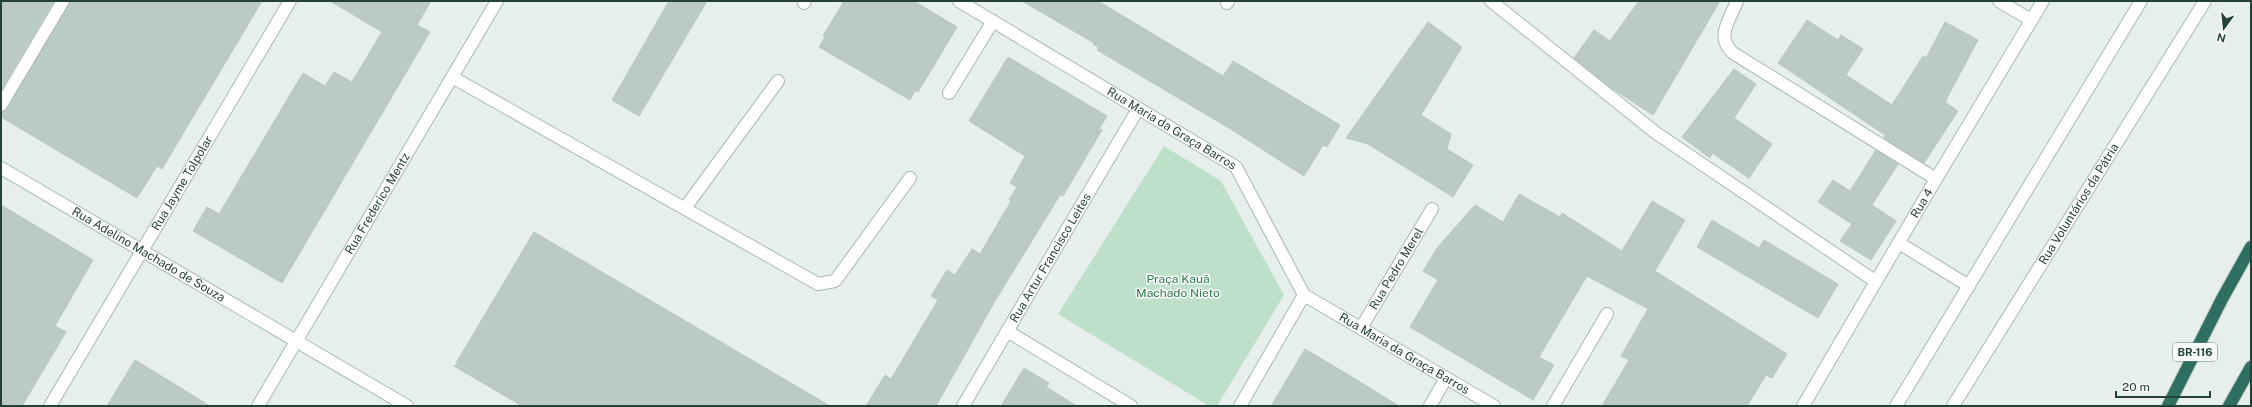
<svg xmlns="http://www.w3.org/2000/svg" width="2252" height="407" font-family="'Public Sans',sans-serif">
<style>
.green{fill:#bfe0c8}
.building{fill:#bbcac4;stroke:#b8c9c2}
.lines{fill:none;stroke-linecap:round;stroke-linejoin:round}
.street-casing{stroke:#a8b8b2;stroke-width:14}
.secondary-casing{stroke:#a4bbb3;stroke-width:14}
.highway-casing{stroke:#c2cac8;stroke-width:14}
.street{stroke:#fff;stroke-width:12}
.secondary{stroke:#fff;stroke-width:12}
.highway{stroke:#2f6f62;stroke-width:12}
.labels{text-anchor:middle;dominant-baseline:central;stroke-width:3;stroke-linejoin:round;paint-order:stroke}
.shield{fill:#f7fbf9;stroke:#637a73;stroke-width:1}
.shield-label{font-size:11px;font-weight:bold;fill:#24423a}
.street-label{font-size:12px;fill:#24423a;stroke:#f7fbf9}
.park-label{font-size:12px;fill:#2d7a4b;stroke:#f7fbf9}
</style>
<rect width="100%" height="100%" fill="#e6efeb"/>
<!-- green -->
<polygon class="green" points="1164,146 1221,181 1284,295 1217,406 1209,406 1058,314"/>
<!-- building -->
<g class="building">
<polygon points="1,1 54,1 1,90"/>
<polygon points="70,1 262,1 162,169 157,166 137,198 1,117 1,112 7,109"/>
<polygon points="330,1 431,1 417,25 430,32 282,283 193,231 207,207 219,214 303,73 325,86 334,72 352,82 382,32"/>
<polygon points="669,1 707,1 639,116 612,100"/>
<polygon points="844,1 914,1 957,27 918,92 915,91 910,100 819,47 825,37 823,36"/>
<polygon points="1022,1 1098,1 1223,76 1233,61 1340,125 1327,147 1323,145 1304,176 1229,128 1097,50 1099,48 1093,44 1094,43"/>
<polygon points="1639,1 1720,1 1653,115 1610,87 1574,58 1594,30 1610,41"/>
<polygon points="1807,20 1838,40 1841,35 1863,49 1846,75 1892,105 1923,56 1926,58 1945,22 1978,40 1945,102 1958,111 1924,163 1884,138 1885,135 1778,63"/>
<polygon points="1428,22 1462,47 1421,115 1451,134 1447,149 1473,165 1453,197 1368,144 1346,138"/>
<polygon points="1008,57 1107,116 1099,129 1102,130 1063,196 1060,195 995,301 936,406 866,406 885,375 891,379 938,300 931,296 947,270 955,275 972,249 980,254 1011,201 1009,200 1017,187 1010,183 1025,156 969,121"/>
<polygon points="1734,69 1756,84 1734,118 1772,144 1749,178 1712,153 1710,158 1682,137"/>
<polygon points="1876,150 1898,164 1872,205 1896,221 1871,260 1840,241 1852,224 1818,202 1833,180 1850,191"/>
<polygon points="1519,194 1560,217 1562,213 1622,251 1652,201 1685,220 1655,271 1787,354 1772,378 1766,375 1747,406 1602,406 1629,360 1621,356 1648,309 1587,276 1539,357 1554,365 1533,400 1410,327 1438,280 1423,271 1437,248 1475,205 1503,222"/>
<polygon points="1,205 93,260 55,326 66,332 22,406 1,406"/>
<polygon points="1712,220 1759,248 1764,240 1838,284 1818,318 1697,247"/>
<polygon points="534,232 830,406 522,406 454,366 458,364 456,363"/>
<polygon points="1305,349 1352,377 1399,406 1271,406"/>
<polygon points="135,360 171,382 210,406 107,406"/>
<polygon points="1024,368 1049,383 1046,387 1077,406 1001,406"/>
</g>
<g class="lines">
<!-- street casing -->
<g class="street-casing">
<g id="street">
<path id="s1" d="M959,1L1236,167L1304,295L1494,406"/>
<polyline points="1491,1 1656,133 1875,281"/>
<path d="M1737,1C1730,20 1715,37 1733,53L1936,179"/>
<polyline points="1999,1 2031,20"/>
<polyline points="804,3 805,1"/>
<polyline points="1227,3 1228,1"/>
<polyline points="452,77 818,284 835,281 910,178"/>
<polyline points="949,93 993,21"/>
<polyline points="1,105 63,1"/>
<polyline points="685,208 778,81"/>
<polyline points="1899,243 1969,286"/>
<path id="s2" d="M1361,328L1432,209"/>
<polyline points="1007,331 1131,406"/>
<path id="s3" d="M50,406L290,1"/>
<path id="s4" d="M963,406L1138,109"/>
<polyline points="1240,406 1304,295"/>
<polyline points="1430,406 1446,378"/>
<polyline points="1553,406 1607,314"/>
<path id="s5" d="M1803,406L1936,179L2043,1"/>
</g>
</g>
<!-- secondary casing -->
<g class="secondary-casing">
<g id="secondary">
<path id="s6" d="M1,168L407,406"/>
<path id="s7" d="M258,406L497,1"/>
<polyline points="1896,406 2141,1"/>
<path id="s8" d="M1953,406L2205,1"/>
</g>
</g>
<!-- highway casing -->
<g class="highway-casing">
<g id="highway">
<polyline points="2168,406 2222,299 2251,247"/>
<polyline points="2229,406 2251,367"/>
</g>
</g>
<!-- street -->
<use href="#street" class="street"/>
<!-- secondary -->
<use href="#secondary" class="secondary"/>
<!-- highway -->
<use href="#highway" class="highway"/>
</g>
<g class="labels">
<!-- shield labels -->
<rect class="shield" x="2173" y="343" width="44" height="18" rx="3"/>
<g class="shield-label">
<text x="2195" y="352">BR-116</text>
</g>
<!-- street labels -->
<g class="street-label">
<text stroke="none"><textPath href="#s1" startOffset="248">Rua Maria da Graça Barros</textPath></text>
<text stroke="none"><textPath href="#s3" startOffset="259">Rua Jayme Tolpolar</textPath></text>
<text stroke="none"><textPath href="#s5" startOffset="235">Rua 4</textPath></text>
<text stroke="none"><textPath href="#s7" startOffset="235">Rua Frederico Mentz</textPath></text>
<text stroke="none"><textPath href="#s8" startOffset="238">Rua Voluntários da Pátria</textPath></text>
<text stroke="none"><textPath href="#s6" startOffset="171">Rua Adelino Machado de Souza</textPath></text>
<text stroke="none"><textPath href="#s4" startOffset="172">Rua Artur Francisco Leites</textPath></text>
<text stroke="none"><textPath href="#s2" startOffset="69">Rua Pedro Merel</textPath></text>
<text stroke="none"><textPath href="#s1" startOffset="584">Rua Maria da Graça Barros</textPath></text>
</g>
<!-- park labels -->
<g class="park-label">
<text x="1178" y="279">Praça Kauã<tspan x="1178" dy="14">Machado Nieto</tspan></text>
</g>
</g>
<!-- border -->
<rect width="2252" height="407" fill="none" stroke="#24423a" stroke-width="4"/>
<!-- north arrow -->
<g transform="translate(2224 28) rotate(195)" stroke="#f7fbf9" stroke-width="3" paint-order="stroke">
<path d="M0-3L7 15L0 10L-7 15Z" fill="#24423a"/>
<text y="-6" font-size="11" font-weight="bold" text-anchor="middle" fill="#24423a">N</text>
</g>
<!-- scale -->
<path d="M2116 391v6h94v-6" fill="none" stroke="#24423a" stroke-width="2"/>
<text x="2122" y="391" font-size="12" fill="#24423a" stroke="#f7fbf9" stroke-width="3" paint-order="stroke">20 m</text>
</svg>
